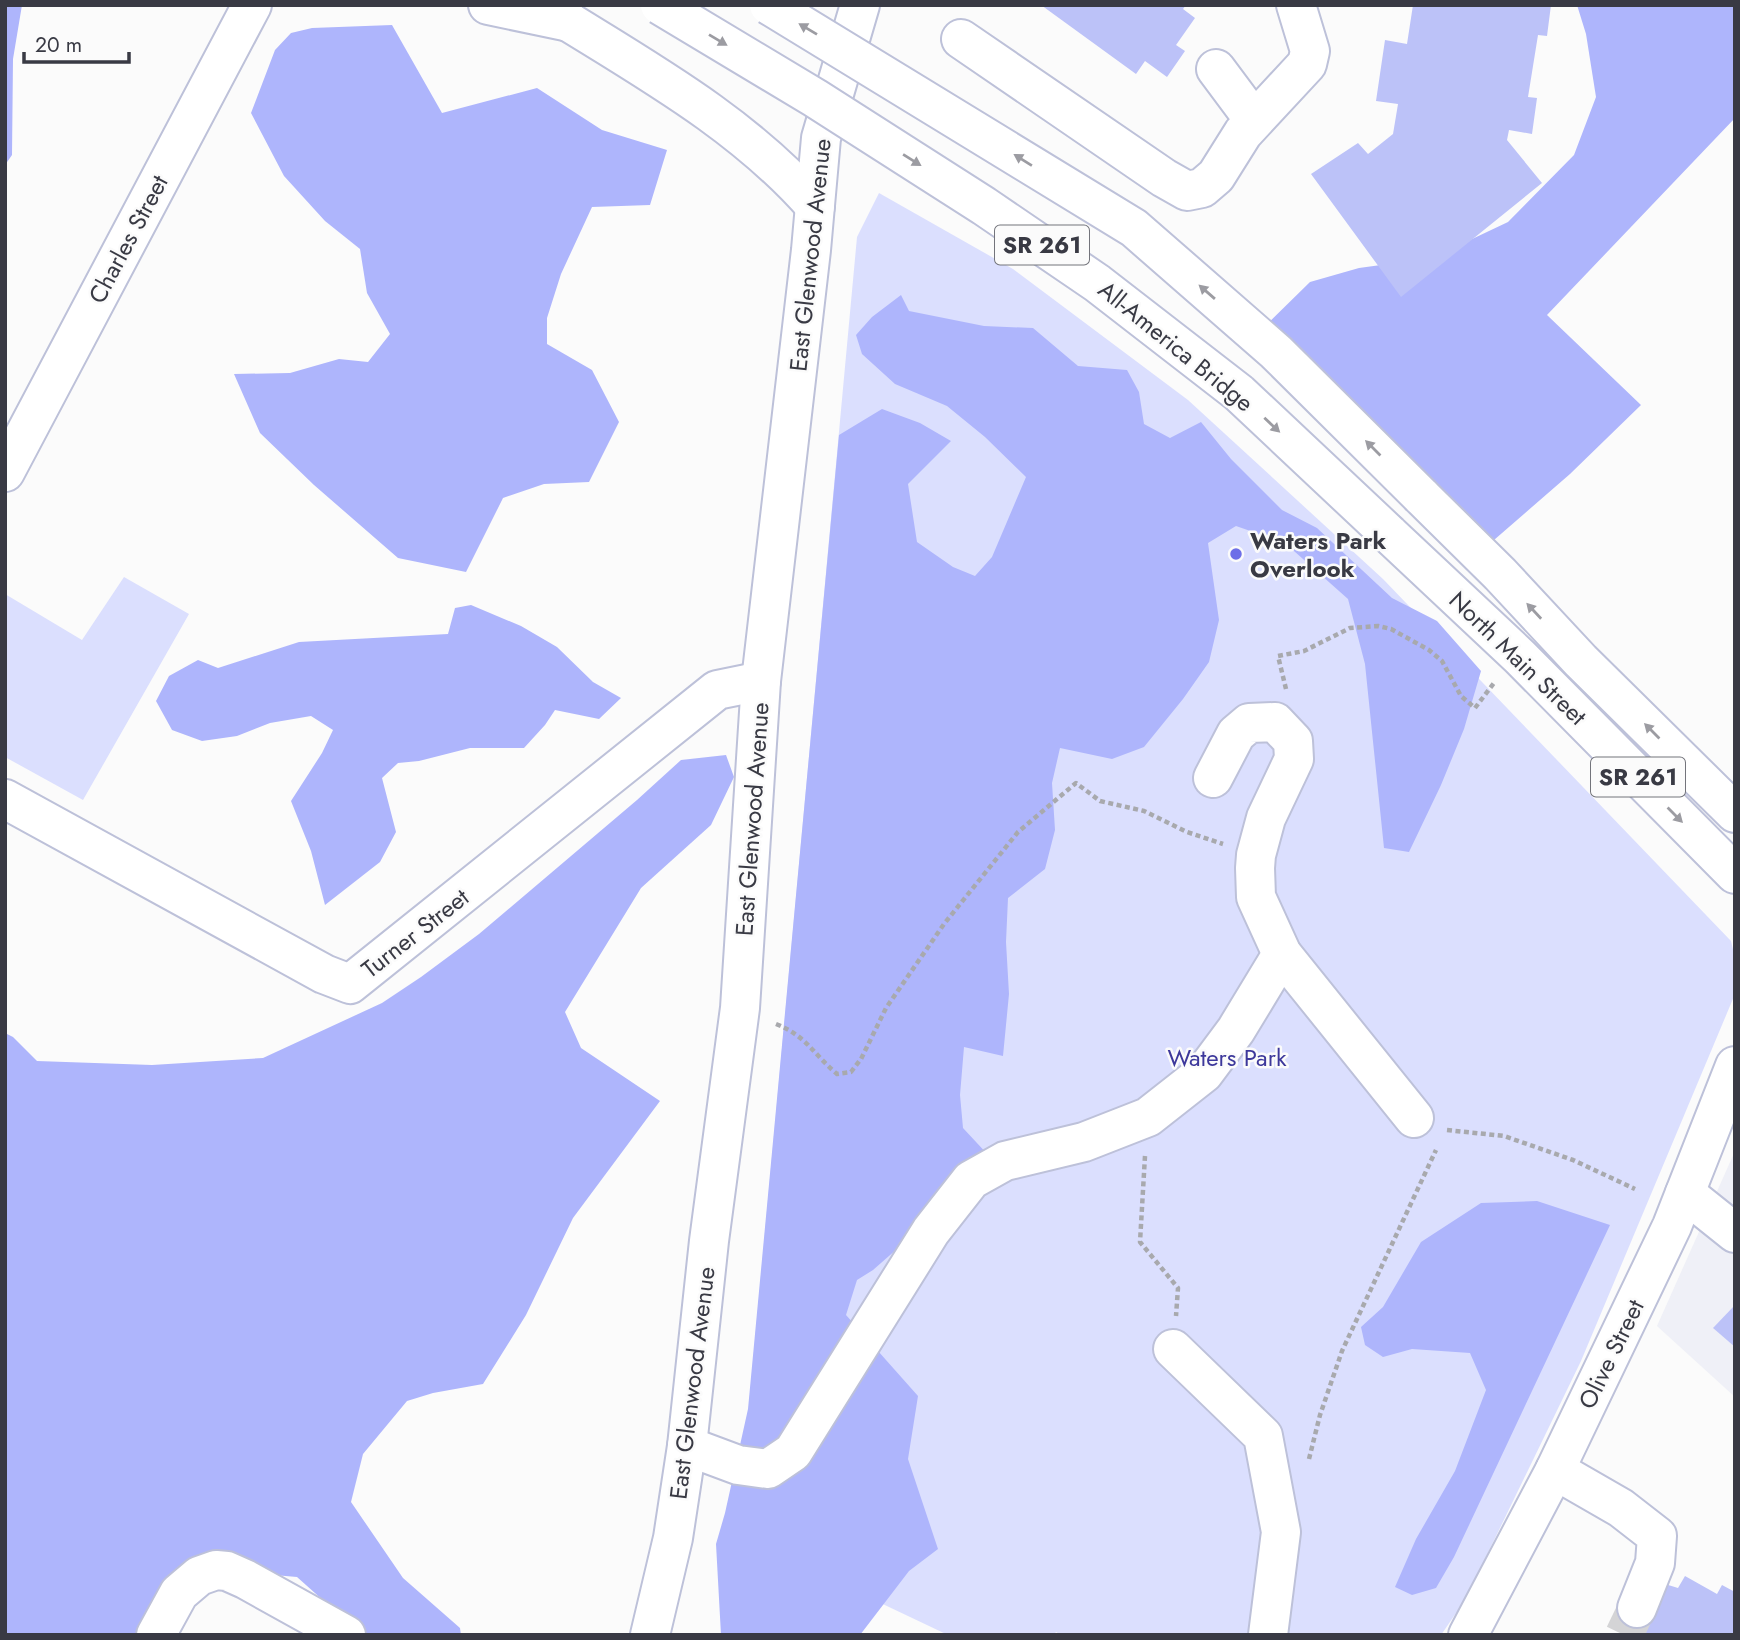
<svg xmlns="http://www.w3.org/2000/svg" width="1740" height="1640" font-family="Jost,sans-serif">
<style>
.built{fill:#eff0f7}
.green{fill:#dbdffe}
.forest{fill:#aeb5fc}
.building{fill:#bcc2f8}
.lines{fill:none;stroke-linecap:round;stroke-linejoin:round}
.minor-tunnel{stroke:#d4d4d6;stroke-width:38;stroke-dasharray:38 19;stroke-linecap:butt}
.minor-casing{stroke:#bdc1d9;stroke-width:42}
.major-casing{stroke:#bdc1d9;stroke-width:42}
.path{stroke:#a8a9ad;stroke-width:4.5;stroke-dasharray:5 3.5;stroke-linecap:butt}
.minor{stroke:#fff;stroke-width:38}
.major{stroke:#fff;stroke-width:38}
.major-bridge-casing{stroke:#bdc1d9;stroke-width:42;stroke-linecap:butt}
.major-bridge{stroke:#fff;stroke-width:38}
.oneway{fill:#9c9ca2}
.poi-dot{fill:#6d6ee8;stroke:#fbfbfb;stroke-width:2.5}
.labels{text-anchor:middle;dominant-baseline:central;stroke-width:5;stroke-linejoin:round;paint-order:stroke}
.shield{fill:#fbfbfb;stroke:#73747b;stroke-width:2}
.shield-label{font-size:23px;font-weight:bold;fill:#393a44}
.street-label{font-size:24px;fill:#393a44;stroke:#fbfbfb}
.poi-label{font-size:24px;font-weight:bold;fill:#393a44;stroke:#fbfbfb;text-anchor:start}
.park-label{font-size:24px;fill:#3d389b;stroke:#fbfbfb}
</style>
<rect width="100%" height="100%" fill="#fbfbfb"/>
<!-- built -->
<polygon class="built" points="1735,1151 1735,1397 1657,1326"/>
<!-- green -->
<g class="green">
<polygon points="879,193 1013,269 1188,400 1383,579 1731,941 1735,958 1735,994 1581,1361 1465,1600 1441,1635 1061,1635 1056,1632 1054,1635 948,1635 737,1535 857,237"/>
<polygon points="124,577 189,614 83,800 5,757 5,594 82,640"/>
</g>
<!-- forest -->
<g class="forest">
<polygon points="5,5 22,5 13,59 12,155 5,165"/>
<polygon points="1577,5 1735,5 1735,118 1547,315 1641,405 1570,474 1479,553 1256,335 1310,282 1359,268 1432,258 1508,222 1574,155 1596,97 1586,34"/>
<polygon points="392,25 442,113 537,88 602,130 667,150 650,205 592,207 561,274 547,318 547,344 592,370 619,422 589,482 544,484 503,498 466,572 398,558 314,485 260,433 234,374 290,373 339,359 368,362 390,334 367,293 360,249 325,221 284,176 251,113 275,50 291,33 312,28"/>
<polygon points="901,295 909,311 984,326 1033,328 1078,366 1127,370 1139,392 1144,424 1170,438 1201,422 1231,459 1282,510 1317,528 1392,598 1437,621 1481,671 1464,729 1441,785 1409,852 1384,848 1365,664 1348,599 1285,543 1236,526 1208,543 1219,620 1209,662 1183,699 1144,747 1112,759 1060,748 1052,783 1055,830 1045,869 1008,898 1006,942 1009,994 1003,1056 964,1047 960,1095 963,1128 990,1157 914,1234 873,1270 857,1280 846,1315 918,1396 908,1459 938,1549 909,1571 860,1635 721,1635 716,1544 725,1513 748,1409 839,435 882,409 920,423 951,441 908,484 917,542 953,567 975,576 992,557 1026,477 985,437 947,406 895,384 862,354 856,335 872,317"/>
<polygon points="471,605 521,626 557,647 593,682 621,698 599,719 555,710 545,725 524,748 470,748 419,761 398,763 382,778 396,832 380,862 325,905 311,851 291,801 322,753 333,730 311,716 270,723 237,736 202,741 172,730 156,701 169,676 198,660 218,668 299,642 448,634 455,608"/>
<polygon points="726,755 734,777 711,825 641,888 565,1012 581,1048 660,1101 573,1218 526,1315 483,1384 433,1393 407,1401 363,1454 351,1502 403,1578 460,1628 461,1635 362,1635 297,1577 227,1571 138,1635 5,1635 5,1033 13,1037 37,1061 152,1065 263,1058 382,1003 421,977 479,934 637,800 681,760"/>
<polygon points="1537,1201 1610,1225 1454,1557 1436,1588 1412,1595 1395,1587 1416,1539 1455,1471 1486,1390 1470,1353 1412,1349 1383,1357 1365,1345 1361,1327 1383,1307 1421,1242 1481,1203"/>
</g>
<!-- building -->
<g class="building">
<polygon points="1041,5 1186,5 1183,9 1195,18 1176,45 1185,51 1167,77 1145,61 1136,74"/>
<polygon points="1413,5 1551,5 1547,36 1538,35 1528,97 1537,98 1532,134 1509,130 1507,140 1542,183 1401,297 1311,174 1358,143 1368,154 1393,134 1398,104 1376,101 1385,40 1407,44"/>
<polygon points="1735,1305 1735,1347 1713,1328"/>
<polygon points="1685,1576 1717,1594 1722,1585 1735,1592 1735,1635 1639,1635 1665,1584 1678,1588"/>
</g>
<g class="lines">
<!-- minor-tunnel -->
<polyline class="minor-tunnel" points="1624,1635 1637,1608"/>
<!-- minor casing -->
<g class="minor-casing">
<g id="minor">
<polyline points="488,5 569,22 555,5"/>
<path d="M569,22C655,75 747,128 815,206"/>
<polyline points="961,39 1164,178 1187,191 1202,188 1216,176 1243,133 1307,64 1310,51 1296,5"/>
<polyline points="1216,69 1254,120"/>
<polyline points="5,472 252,5"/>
<polyline points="1213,778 1236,734 1249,723 1275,722 1293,741 1294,759 1266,818 1256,855 1255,868 1256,897 1282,954 1414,1118"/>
<polyline points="5,799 324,974 350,984 717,690 761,681"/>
<polyline points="1685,1193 1735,1233"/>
<polyline points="1173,1349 1263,1436 1281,1532 1268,1635"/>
<polyline points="687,1446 738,1465 768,1469 793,1452 931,1231 971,1180 1005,1161 1084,1142 1148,1117 1204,1073 1236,1030 1282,954"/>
<polyline points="1555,1470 1621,1508 1657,1536 1655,1563 1637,1608"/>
<polyline points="156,1635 179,1593 199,1576 216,1570 227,1571 245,1579 346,1635"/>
<polyline points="650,1635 673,1538 687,1446 709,1241 740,1008 761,681 811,250 821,138 860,5"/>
<polyline points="1468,1635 1555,1470 1672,1226 1735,1066"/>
</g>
</g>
<!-- major casing -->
<g class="major-casing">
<g id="major">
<polyline points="1421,496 1500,574 1581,661 1735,813"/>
<polyline points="1389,534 1520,657 1735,874"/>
</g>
</g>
<!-- path -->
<g class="path">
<polyline points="1286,689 1278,656 1304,651 1350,628 1378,626 1391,629 1429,650 1442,661 1461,696 1475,708 1494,683"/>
<path d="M776,1024C808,1037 812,1053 837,1074L851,1072L861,1059L886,1008L944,924L1018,832L1076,783L1100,801L1144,811L1187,832L1223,844"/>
<polyline points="1447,1130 1504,1136 1573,1160 1635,1189"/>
<polyline points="1145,1156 1140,1242 1178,1288 1176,1316"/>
<polyline points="1309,1459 1320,1415 1342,1351 1436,1150"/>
</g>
<!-- minor -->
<use href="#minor" class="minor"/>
<!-- major -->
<use href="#major" class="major"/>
<!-- major-bridge casing -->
<g class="major-bridge-casing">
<g id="major-bridge">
<polyline points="660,5 815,98 984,206 1097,283 1239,393 1389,534"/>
<polyline points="769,5 1134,228 1276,352 1421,496"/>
</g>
</g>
<!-- major-bridge -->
<use href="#major-bridge" class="major-bridge"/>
</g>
<!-- one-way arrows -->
<defs><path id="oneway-solid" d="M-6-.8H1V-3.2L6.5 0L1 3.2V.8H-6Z" transform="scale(1.75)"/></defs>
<g class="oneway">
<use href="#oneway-solid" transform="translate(808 29) rotate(-149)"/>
<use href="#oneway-solid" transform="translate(718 40) rotate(31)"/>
<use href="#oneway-solid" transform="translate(912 160) rotate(32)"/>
<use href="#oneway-solid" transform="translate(1023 160) rotate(-148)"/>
<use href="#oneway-solid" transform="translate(1207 292) rotate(-139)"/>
<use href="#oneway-solid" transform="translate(1272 425) rotate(43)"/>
<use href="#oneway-solid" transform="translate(1373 448) rotate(-135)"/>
<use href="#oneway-solid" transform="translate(1534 611) rotate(-133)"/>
<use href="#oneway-solid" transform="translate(1652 731) rotate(-135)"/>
<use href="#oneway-solid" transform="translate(1675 815) rotate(45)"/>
</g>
<!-- markers -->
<circle class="poi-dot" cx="1236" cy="554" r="7"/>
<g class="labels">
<!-- shield labels -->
<g class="shield">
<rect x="995" y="225.5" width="94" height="39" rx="5"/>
<rect x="1591" y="757.5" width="94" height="39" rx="5"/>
</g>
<g class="shield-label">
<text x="1042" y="245">SR 261</text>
<text x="1638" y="777">SR 261</text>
</g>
<!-- street labels -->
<g class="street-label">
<text transform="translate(128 239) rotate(-62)">Charles Street</text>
<text transform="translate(810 255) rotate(-84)">East Glenwood Avenue</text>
<text transform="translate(1176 346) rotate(39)">All-America Bridge</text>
<text transform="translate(1518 658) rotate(44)">North Main Street</text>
<text transform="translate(752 819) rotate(-86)">East Glenwood Avenue</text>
<text transform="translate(415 933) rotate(-38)">Turner Street</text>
<text transform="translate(1611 1354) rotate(-64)">Olive Street</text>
<text transform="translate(692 1383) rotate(-83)">East Glenwood Avenue</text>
</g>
<!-- poi labels -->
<g class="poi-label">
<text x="1250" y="540">Waters Park<tspan x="1250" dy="28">Overlook</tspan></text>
</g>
<!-- park labels -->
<g class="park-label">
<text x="1227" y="1057">Waters Park</text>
</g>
</g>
<!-- border -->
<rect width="1740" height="1640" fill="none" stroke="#393a44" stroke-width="14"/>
<!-- scale -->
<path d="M24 52v10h105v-10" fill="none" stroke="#393a44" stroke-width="3.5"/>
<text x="35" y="52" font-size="21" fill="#393a44" stroke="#fbfbfb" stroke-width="5" paint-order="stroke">20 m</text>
</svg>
